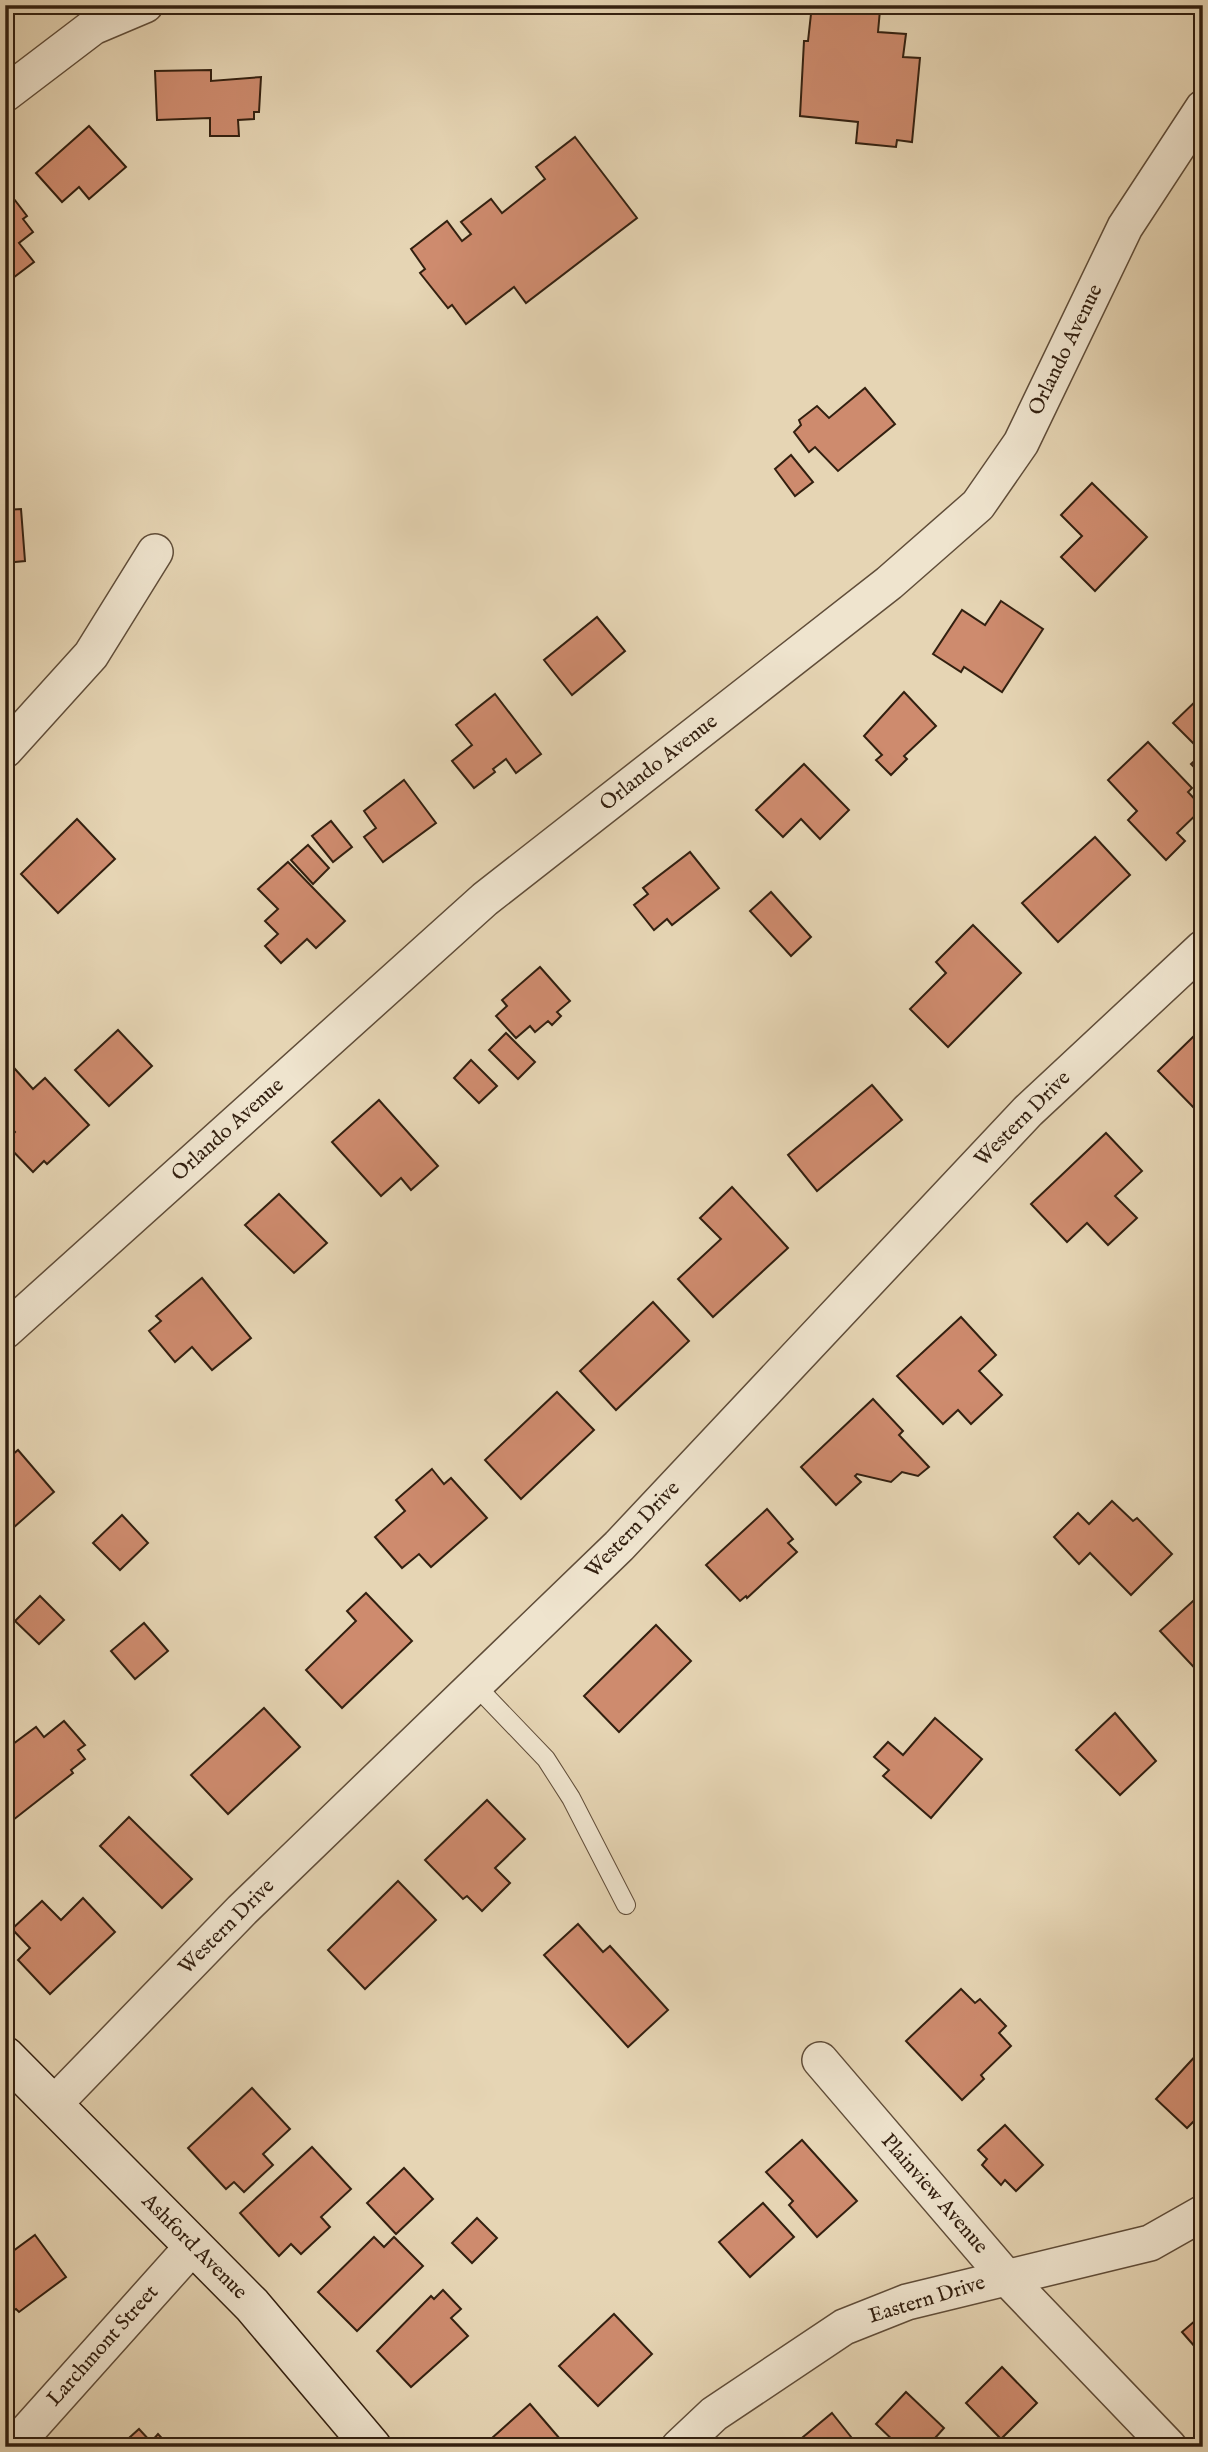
<svg xmlns="http://www.w3.org/2000/svg" width="1208" height="2452" font-family="'IM FELL English',serif">
<style>
.building{fill:#ce8b6e;stroke:#332010;stroke-width:2}
.lines{fill:none;stroke-linecap:round;stroke-linejoin:round}
.service-casing{stroke:#604d39;stroke-width:20}
.minor-casing{stroke:#604d39;stroke-width:38}
.secondary-casing{stroke:#332010;stroke-width:41}
.service{stroke:#efe4ce;stroke-width:18}
.minor{stroke:#efe4ce;stroke-width:35}
.secondary{stroke:#efe4ce;stroke-width:38}
.labels{text-anchor:middle;dominant-baseline:central;stroke-width:6;stroke-linejoin:round;paint-order:stroke}
.street-label{font-size:21px;fill:#332010;stroke:#efe4ce}
</style>
<rect width="100%" height="100%" fill="#e6d5b4"/>
<filter id="stains"><feTurbulence type="fractalNoise" baseFrequency=".00286" numOctaves="4"/><feColorMatrix values="0 0 0 0 .2 0 0 0 0 .09 0 0 0 0 .02 0 0 0 .5 -.17"/></filter>
<radialGradient id="worn" r=".72"><stop offset=".6" stop-color="#630" stop-opacity="0"/><stop offset="1" stop-color="#630" stop-opacity=".3"/></radialGradient>
<!-- building -->
<g class="building">
<polygon points="812,5 880,10 878,32 906,34 903,57 920,58 912,142 897,140 896,147 856,143 858,122 800,116 804,41 808,41"/>
<polygon points="211,70 211,81 261,77 259,112 254,112 254,119 238,120 239,136 210,136 210,118 157,120 155,71"/>
<polygon points="89,126 126,167 89,199 79,187 62,202 36,173"/>
<polygon points="575,137 637,218 526,303 514,287 466,324 452,305 448,308 420,273 425,269 411,249 447,221 462,241 471,234 461,222 491,199 502,213 545,179 536,167"/>
<polygon points="11,195 27,216 23,219 33,232 19,243 34,262 5,284 5,199"/>
<polygon points="865,388 895,424 838,471 815,447 809,452 794,432 801,425 799,420 817,406 829,418"/>
<polygon points="791,455 813,482 795,496 775,469"/>
<polygon points="1092,483 1147,537 1095,591 1061,557 1082,536 1061,515"/>
<polygon points="21,509 25,561 5,563 5,510"/>
<polygon points="1001,601 1043,629 1002,692 964,667 961,672 933,654 962,610 985,625"/>
<polygon points="597,617 625,651 572,695 544,660"/>
<polygon points="904,692 936,726 904,756 907,759 891,775 876,760 882,755 864,736"/>
<polygon points="495,694 541,754 516,773 506,759 493,769 495,772 474,788 452,761 472,745 456,725"/>
<polygon points="1203,694 1203,753 1173,723"/>
<polygon points="1148,742 1192,788 1188,792 1203,808 1177,833 1185,841 1166,860 1128,820 1137,811 1108,780"/>
<polygon points="1203,753 1203,776 1191,764"/>
<polygon points="804,764 849,810 820,839 801,819 783,837 756,810"/>
<polygon points="404,780 436,823 383,862 364,837 376,828 364,811"/>
<polygon points="77,819 115,859 58,913 21,874"/>
<polygon points="331,821 352,847 333,862 312,836"/>
<polygon points="1095,837 1130,875 1058,942 1022,903"/>
<polygon points="308,845 329,868 313,884 291,860"/>
<polygon points="690,852 719,888 672,925 667,919 654,930 634,905 648,894 643,888"/>
<polygon points="288,862 345,921 316,948 307,939 281,963 265,946 278,934 265,921 278,909 258,889"/>
<polygon points="771,892 811,937 791,956 750,911"/>
<polygon points="973,925 1021,973 948,1047 910,1009 946,973 936,962"/>
<polygon points="540,967 570,1001 557,1012 561,1016 552,1025 548,1021 535,1032 530,1026 516,1038 496,1016 507,1006 502,1000"/>
<polygon points="118,1030 152,1066 109,1106 75,1070"/>
<polygon points="506,1033 535,1062 518,1079 489,1050"/>
<polygon points="1195,1035 1203,1044 1203,1105 1197,1111 1158,1071"/>
<polygon points="471,1060 497,1086 479,1103 454,1078"/>
<polygon points="15,1069 33,1089 45,1078 89,1125 47,1164 44,1161 33,1172 5,1143 15,1132 5,1121 5,1078"/>
<polygon points="872,1085 902,1120 817,1191 788,1155"/>
<polygon points="379,1100 438,1166 411,1190 401,1178 381,1196 332,1142"/>
<polygon points="1106,1133 1142,1171 1115,1196 1137,1218 1108,1245 1087,1223 1067,1242 1031,1204"/>
<polygon points="732,1187 788,1248 713,1317 678,1279 721,1239 700,1218"/>
<polygon points="279,1194 327,1243 294,1273 245,1225"/>
<polygon points="202,1278 251,1338 212,1370 192,1347 175,1362 149,1331 161,1321 156,1316"/>
<polygon points="653,1302 689,1341 616,1410 580,1371"/>
<polygon points="961,1317 996,1355 979,1371 1002,1395 971,1424 958,1410 943,1424 897,1376"/>
<polygon points="557,1392 594,1430 521,1499 485,1460"/>
<polygon points="873,1399 903,1431 899,1435 929,1467 918,1476 902,1472 891,1482 857,1474 855,1476 861,1482 836,1505 801,1467"/>
<polygon points="18,1450 54,1492 13,1528 5,1518 5,1461"/>
<polygon points="432,1469 444,1484 451,1478 487,1518 431,1567 419,1554 402,1568 375,1537 405,1511 396,1500"/>
<polygon points="1112,1501 1133,1521 1137,1518 1172,1554 1131,1595 1090,1553 1079,1564 1054,1537 1078,1513 1089,1524"/>
<polygon points="767,1509 793,1539 788,1543 797,1552 747,1598 746,1596 740,1601 706,1565"/>
<polygon points="122,1515 148,1543 120,1570 93,1543"/>
<polygon points="1203,1592 1203,1677 1160,1631"/>
<polygon points="366,1593 412,1641 342,1708 306,1670 356,1621 347,1611"/>
<polygon points="40,1596 64,1620 39,1644 15,1621"/>
<polygon points="144,1623 168,1651 135,1679 111,1651"/>
<polygon points="656,1625 691,1661 619,1732 584,1696"/>
<polygon points="264,1708 300,1747 228,1814 191,1775"/>
<polygon points="1115,1713 1156,1761 1120,1795 1076,1750"/>
<polygon points="935,1718 982,1759 931,1818 883,1776 889,1770 874,1757 888,1742 903,1755"/>
<polygon points="64,1721 85,1745 78,1750 85,1759 71,1770 73,1773 8,1824 5,1821 5,1750 36,1727 44,1737"/>
<polygon points="487,1800 525,1839 495,1868 510,1883 482,1911 467,1896 463,1899 425,1860"/>
<polygon points="129,1817 192,1879 162,1908 100,1846"/>
<polygon points="398,1881 436,1920 365,1989 328,1950"/>
<polygon points="83,1898 115,1932 50,1994 18,1960 30,1948 12,1929 42,1901 61,1920"/>
<polygon points="578,1924 603,1952 610,1946 668,2010 628,2047 544,1955"/>
<polygon points="961,1989 975,2003 980,1999 1006,2026 999,2033 1011,2046 981,2075 984,2079 962,2100 906,2041"/>
<polygon points="1199,2052 1203,2056 1203,2112 1187,2128 1156,2099"/>
<polygon points="252,2088 290,2129 263,2154 273,2165 244,2192 234,2182 226,2189 188,2148"/>
<polygon points="1005,2125 1043,2165 1016,2191 1005,2180 1001,2185 982,2165 987,2159 978,2150"/>
<polygon points="802,2140 857,2201 817,2237 789,2205 793,2201 766,2172"/>
<polygon points="312,2147 351,2189 321,2217 330,2227 301,2254 291,2244 279,2256 240,2213"/>
<polygon points="404,2168 433,2199 396,2234 367,2203"/>
<polygon points="763,2203 794,2237 750,2277 719,2242"/>
<polygon points="477,2218 497,2238 472,2263 452,2243"/>
<polygon points="35,2235 66,2277 19,2312 16,2309 8,2314 5,2313 5,2257"/>
<polygon points="374,2237 384,2247 394,2237 423,2266 357,2331 318,2292"/>
<polygon points="443,2290 461,2309 451,2318 468,2336 411,2387 377,2351 431,2296 434,2299"/>
<polygon points="614,2314 652,2354 598,2406 559,2366"/>
<polygon points="1203,2314 1203,2356 1182,2332"/>
<polygon points="1002,2367 1037,2403 1001,2439 966,2403"/>
<polygon points="906,2392 944,2428 927,2447 900,2447 876,2424"/>
<polygon points="530,2404 560,2439 551,2447 482,2447"/>
<polygon points="832,2413 859,2447 791,2447"/>
<polygon points="139,2429 151,2442 158,2434 170,2447 119,2447"/>
</g>
<g class="lines">
<!-- service casing -->
<g class="service-casing">
<polyline id="service" points="476,1686 546,1759 571,1798 626,1905"/>
</g>
<!-- minor casing -->
<g class="minor-casing">
<g id="minor">
<polyline points="5,94 93,27 145,5"/>
<polyline points="5,750 91,655 155,552"/>
<polyline points="5,1331 485,899 889,583 978,505 1021,443 1125,227 1203,108"/>
<polyline points="820,2060 1005,2276 1169,2447"/>
<polyline points="53,2105 242,1910 619,1546 1028,1111 1203,948"/>
<polyline points="13,2447 193,2246"/>
<polyline points="679,2447 714,2414 844,2327 907,2302 1150,2243 1203,2213"/>
</g>
</g>
<!-- secondary casing -->
<g class="secondary-casing">
<polyline id="secondary" points="5,2056 252,2305 372,2447"/>
</g>
<!-- service -->
<use href="#service" class="service"/>
<!-- minor -->
<use href="#minor" class="minor"/>
<!-- secondary -->
<use href="#secondary" class="secondary"/>
</g>
<g class="labels">
<!-- street labels -->
<g class="street-label">
<text transform="translate(1066 350) rotate(-64)">Orlando Avenue</text>
<text transform="translate(659 763) rotate(-38)">Orlando Avenue</text>
<text transform="translate(1023 1119) rotate(-45)">Western Drive</text>
<text transform="translate(228 1130) rotate(-42)">Orlando Avenue</text>
<text transform="translate(633 1530) rotate(-46)">Western Drive</text>
<text transform="translate(227 1927) rotate(-45)">Western Drive</text>
<text transform="translate(934 2194) rotate(49)">Plainview Avenue</text>
<text transform="translate(194 2247) rotate(45)">Ashford Avenue</text>
<text transform="translate(927 2300) rotate(-17)">Eastern Drive</text>
<text transform="translate(103 2346) rotate(-48)">Larchmont Street</text>
</g>
</g>
<!-- margin -->
<rect width="1208" height="2452" fill="none" stroke="#e6d5b4" stroke-width="28"/>
<rect x="7" y="7" width="1194" height="2438" fill="none" stroke="#332010" stroke-width="3.5"/>
<rect x="14" y="14" width="1180" height="2424" fill="none" stroke="#332010" stroke-width="2"/>
<rect width="100%" height="100%" filter="url(#stains)"/>
<rect width="100%" height="100%" fill="url(#worn)"/>
</svg>
